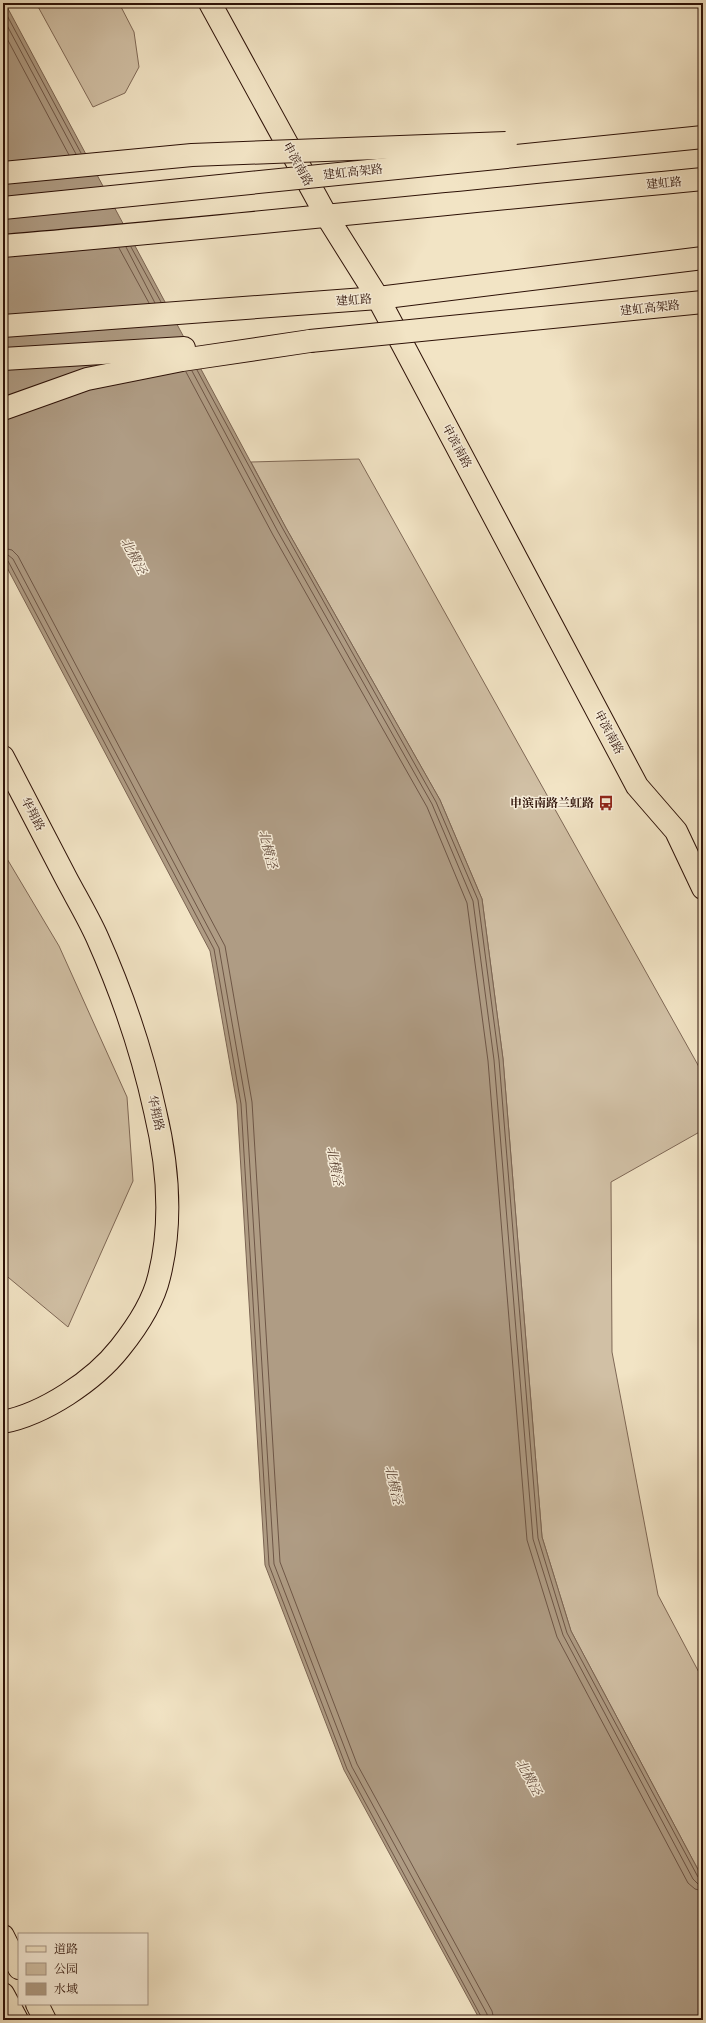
<svg xmlns="http://www.w3.org/2000/svg" width="706" height="2023" font-family="'IM FELL French Canon','Noto Serif SC',serif">
<style>
.green{fill:#d1c0a5;stroke:#7f6856}
.water{fill:#af9c84;stroke:#7b6452}
.lines{fill:none;stroke-linecap:round;stroke-linejoin:round}
.shore{stroke:#6e5646;stroke-width:1}
.major-casing{stroke:#2d1107;stroke-width:24}
.highway-casing{stroke:#2d1107;stroke-width:24}
.major{stroke:#f2e4c5;stroke-width:22}
.highway{stroke:#f2e4c5;stroke-width:22}
.highway-bridge-casing{stroke:#2d1107;stroke-width:24;stroke-linecap:butt}
.highway-bridge{stroke:#f2e4c5;stroke-width:22}
.labels{text-anchor:middle;dominant-baseline:central;stroke-width:3;stroke-linejoin:round;paint-order:stroke}
.street-label{font-size:12px;fill:#2d1107;stroke:#f7edd9}
.poi-label{font-size:12px;font-weight:bold;fill:#2d1107;stroke:#f7edd9;text-anchor:end}
.water-label{font-size:13px;font-style:italic;fill:#614939;stroke:#f7edd9}
</style>
<rect width="100%" height="100%" fill="#f2e4c5"/>
<filter id="stains"><feTurbulence type="fractalNoise" baseFrequency=".005" numOctaves="4"/><feColorMatrix values="0 0 0 0 .2 0 0 0 0 .09 0 0 0 0 .02 0 0 0 .5 -.17"/></filter>
<radialGradient id="worn" r=".72"><stop offset=".6" stop-color="#630" stop-opacity="0"/><stop offset="1" stop-color="#630" stop-opacity=".3"/></radialGradient>
<!-- green -->
<g class="green">
<polygon points="36,3 119,3 134,32 139,67 125,93 93,107"/>
<polygon points="359,459 703,1074 703,1130 611,1182 612,1352 658,1595 703,1680 703,1879 571,1631 542,1537 503,1059 482,899 440,800 286,528 251,462"/>
<polygon points="3,852 59,946 127,1097 133,1181 68,1327 3,1273"/>
</g>
<!-- water -->
<polygon class="water" points="3,3 5,3 286,528 440,800 482,899 503,1059 542,1537 571,1631 703,1879 703,2020 480,2020 344,1770 265,1565 237,1104 210,951 3,560"/>
<g class="lines">
<!-- shore -->
<g class="shore">
<polyline points="3,8 81,153"/>
<polyline points="3,18 76,154"/>
<polyline points="3,31 69,155"/>
<polyline points="126,247 155,303"/>
<polyline points="131,247 161,302"/>
<polyline points="119,248 149,303"/>
<polyline points="197,370 283,529 436,802 478,900 499,1060 538,1538 567,1633 698,1877 703,1879"/>
<polyline points="192,371 278,532 432,804 473,901 494,1060 533,1539 563,1635 693,1879 698,1884 703,1885"/>
<polyline points="186,372 273,535 427,807 467,903 488,1061 527,1540 557,1637 688,1883 695,1889 703,1891"/>
<polyline points="3,548 12,550 18,556 225,946 252,1102 280,1562 357,1764 492,2011 494,2020"/>
<polyline points="3,554 8,555 13,559 219,948 246,1103 274,1564 352,1767 487,2014 488,2020"/>
<polyline points="3,559 8,561 214,949 241,1104 269,1565 347,1769 483,2020"/>
</g>
<!-- major casing -->
<g class="major-casing">
<g id="major">
<polyline points="210,3 326,215 378,298 637,786 676,831 703,888"/>
<path d="M3,246C237,226 470,201 703,179"/>
<polyline points="3,326 378,298 703,258"/>
<path d="M3,757C24,797 45,837 66,878C76,897 88,917 97,937C122,993 142,1051 155,1111C168,1165 173,1222 159,1277C153,1303 136,1328 120,1348C94,1381 44,1414 3,1422"/>
<polyline points="3,1994 17,2020"/>
</g>
</g>
<!-- highway casing -->
<g class="highway-casing">
<g id="highway">
<polyline points="3,359 184,348"/>
<polyline points="3,409 87,379 182,360 310,341"/>
<polyline points="3,1936 19,1968"/>
<polyline points="37,2004 45,2020"/>
</g>
</g>
<!-- major -->
<use href="#major" class="major"/>
<!-- highway -->
<use href="#highway" class="highway"/>
<!-- highway-bridge casing -->
<g class="highway-bridge-casing">
<g id="highway-bridge">
<polyline points="3,173 192,155 506,143"/>
<polyline points="3,208 703,137"/>
<polyline points="310,341 703,302"/>
</g>
</g>
<!-- highway-bridge -->
<use href="#highway-bridge" class="highway-bridge"/>
</g>
<!-- icons -->
<defs>
<g id="bus-bare" transform="scale(1.2)"><path d="M-5-6H5V4H4V6H2V4H-2V6H-4V4H-5ZM-3.5-4V0h7V-4ZM-3.5 1.2v1.5H-2V1.2ZM2 1.2v1.5H3.5V1.2Z" fill="#8f2418" stroke="#f7edd9" stroke-width="2.5" paint-order="stroke"/></g>
</defs>
<g fill-rule="evenodd">
<use href="#bus-bare" x="606" y="803"/>
</g>
<g class="labels">
<!-- street labels -->
<g class="street-label">
<text transform="translate(298 164) rotate(61)">申滨南路</text>
<text transform="translate(353 172) rotate(-6)">建虹高架路</text>
<text transform="translate(664 183) rotate(-5)">建虹路</text>
<text transform="translate(354 300) rotate(-4)">建虹路</text>
<text transform="translate(650 308) rotate(-6)">建虹高架路</text>
<text transform="translate(457 446) rotate(62)">申滨南路</text>
<text transform="translate(609 732) rotate(62)">申滨南路</text>
<text transform="translate(33 814) rotate(62)">华翔路</text>
<text transform="translate(156 1113) rotate(77)">华翔路</text>
</g>
<!-- poi labels -->
<g class="poi-label">
<text x="594" y="803">申滨南路兰虹路</text>
</g>
<!-- water labels -->
<g class="water-label">
<text transform="translate(134 556) rotate(62)">北横泾</text>
<text transform="translate(268 849) rotate(76)">北横泾</text>
<text transform="translate(335 1166) rotate(80)">北横泾</text>
<text transform="translate(394 1485) rotate(78)">北横泾</text>
<text transform="translate(529 1777) rotate(62)">北横泾</text>
</g>
</g>
<!-- margin -->
<rect width="706" height="2023" fill="none" stroke="#f2e4c5" stroke-width="16"/>
<rect x="4" y="4" width="698" height="2015" fill="none" stroke="#2d1107" stroke-width="2"/>
<rect x="8" y="8" width="690" height="2007" fill="none" stroke="#2d1107"/>
<!-- legend -->
<rect x="18" y="1933" width="130" height="72" fill="#f7edd9" stroke="#a69585"/>
<rect x="26" y="1946" width="20" height="6" fill="#f2e4c5" stroke="#a69585"/>
<text x="54" y="1953" font-size="12" fill="#2d1107">道路</text>
<rect x="26" y="1963" width="20" height="12" fill="#d1c0a5" stroke="#a69585"/>
<text x="54" y="1973" font-size="12" fill="#2d1107">公园</text>
<rect x="26" y="1983" width="20" height="12" fill="#af9c84" stroke="#a69585"/>
<text x="54" y="1993" font-size="12" fill="#2d1107">水域</text>
<rect width="100%" height="100%" filter="url(#stains)"/>
<rect width="100%" height="100%" fill="url(#worn)"/>
</svg>
